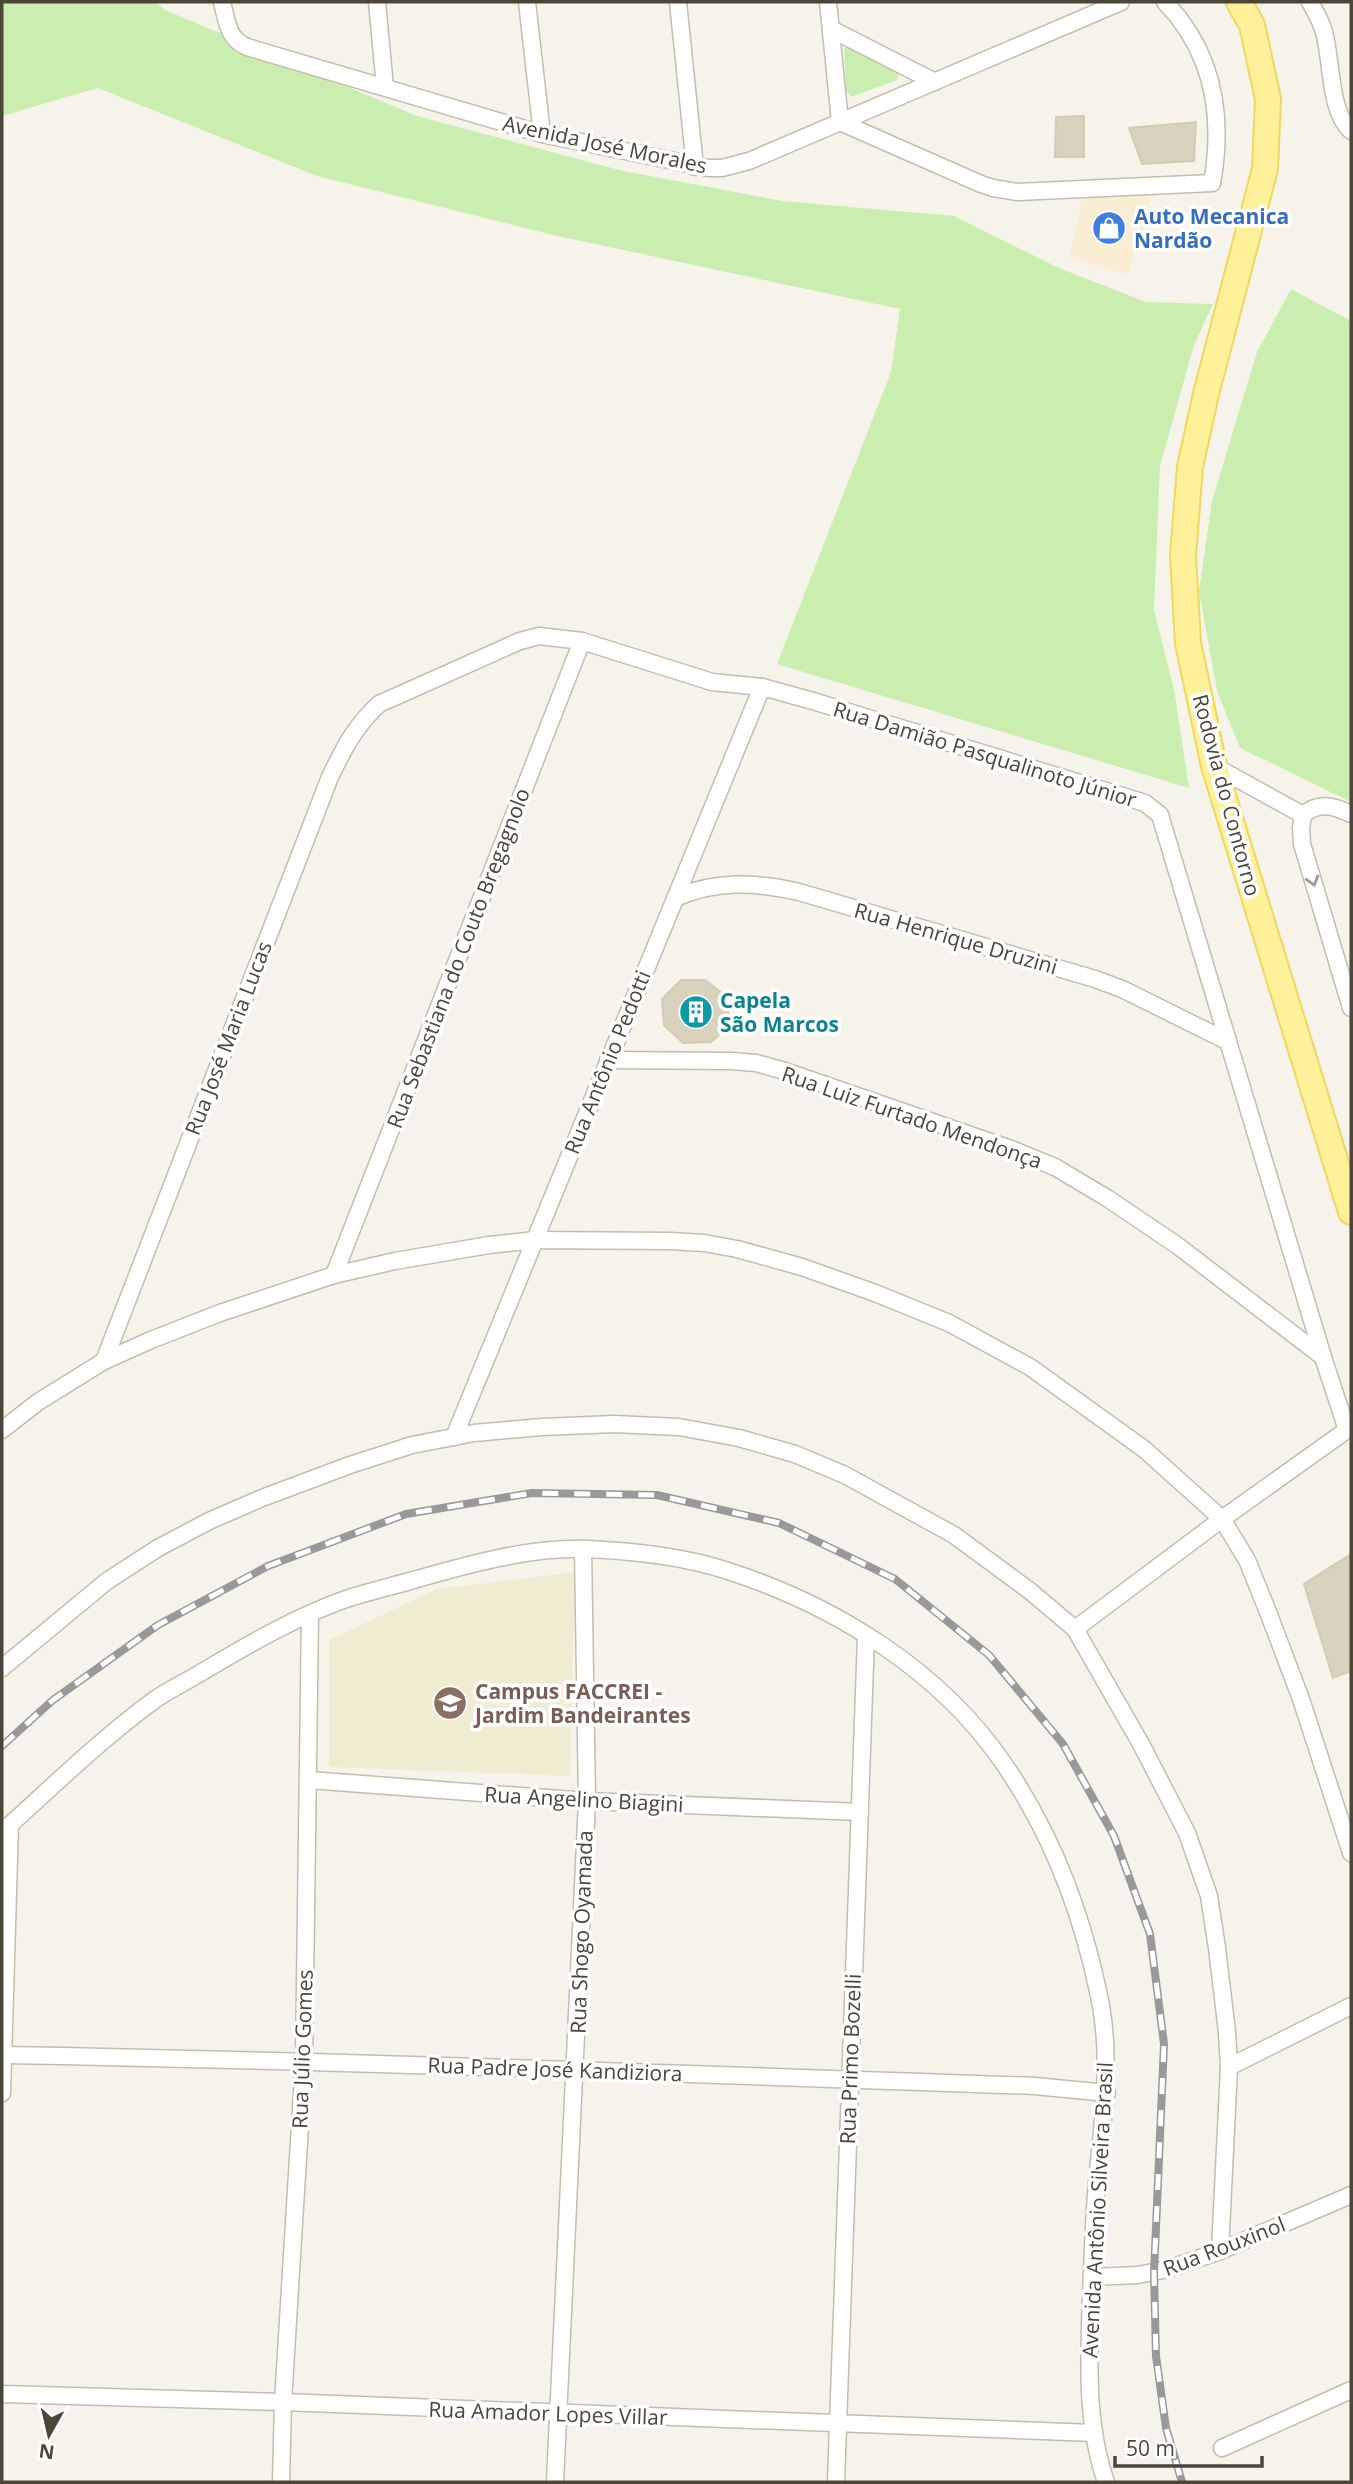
<svg xmlns="http://www.w3.org/2000/svg" width="1353" height="2484" font-family="'Open Sans',sans-serif">
<style>
.commercial{fill:#f9eed3}
.education{fill:#f0ecd2}
.green{fill:#c9eeaf}
.building{fill:#d9d2be;stroke:#d5cbb0;stroke-width:2}
.lines{fill:none;stroke-linecap:round;stroke-linejoin:round}
.minor-casing{stroke:#c3beab;stroke-width:19}
.primary-casing{stroke:#f0d75e;stroke-width:28}
.minor{stroke:#fff;stroke-width:16}
.primary{stroke:#fff09a;stroke-width:24}
.rail-casing{stroke:#999;stroke-width:8}
.rail{stroke:#fff;stroke-width:5;stroke-dasharray:16;stroke-linecap:butt}
.oneway{stroke:#9c9991}
.labels{text-anchor:middle;dominant-baseline:central;stroke-width:7;stroke-linejoin:round;paint-order:stroke}
.street-label{font-size:21px;fill:#4b4637;stroke:#fff}
.shop-label{font-size:21px;font-weight:bold;fill:#366cbe;stroke:#fff;text-anchor:start}
.culture-label{font-size:21px;font-weight:bold;fill:#0d838f;stroke:#fff;text-anchor:start}
.education-label{font-size:21px;font-weight:bold;fill:#785e54;stroke:#fff;text-anchor:start}
</style>
<rect width="100%" height="100%" fill="#f6f4ea"/>
<!-- commercial -->
<polygon class="commercial" points="1152,194 1128,275 1069,258 1082,198"/>
<!-- education -->
<polygon class="education" points="575,1572 570,1776 329,1767 329,1640 437,1589"/>
<!-- green -->
<g class="green">
<polygon points="2,2 155,2 165,10 417,116 623,171 782,201 954,216 1059,268 1146,302 1213,304 1194,345 1160,466 1154,610 1174,689 1189,788 777,664 891,372 900,309 553,235 317,176 98,88 2,116"/>
<polygon points="848,46 899,72 897,80 851,97 846,89 844,49"/>
<polygon points="1291,289 1351,321 1351,802 1240,748 1217,691 1199,591 1212,501 1257,352"/>
</g>
<!-- building -->
<g class="building">
<polygon points="1084,116 1084,157 1055,157 1056,117"/>
<polygon points="1196,122 1194,161 1142,164 1129,128"/>
<polygon points="681,980 705,980 726,996 730,1025 711,1042 683,1043 664,1025 662,999"/>
<polygon points="1351,1554 1351,1671 1333,1678 1304,1584"/>
</g>
<g class="lines">
<!-- minor casing -->
<g class="minor-casing">
<g id="minor">
<path d="M222,2C227,21 227,38 247,47L542,134L708,168H722L749,161L1121,2"/>
<polyline points="377,2 385,87"/>
<polyline points="527,2 542,134"/>
<polyline points="678,2 695,167"/>
<path d="M828,2L840,122L981,184L993,188L1018,192L1212,183C1224,116 1214,53 1165,2"/>
<path d="M1310,2C1315,11 1321,21 1324,32C1332,60 1329,112 1351,131"/>
<polyline points="831,29 935,82"/>
<polyline points="1214,766 1303,815"/>
<polyline points="1303,815 1301,828 1302,844 1351,1008"/>
<path d="M1303,815C1319,801 1334,806 1351,814"/>
<path d="M675,898C716,880 756,882 799,892L1095,979L1122,989L1227,1041"/>
<polyline points="608,1060 731,1061 756,1063 785,1071 1011,1149 1055,1167 1107,1198 1178,1246 1323,1357"/>
<polyline points="334,1275 582,641"/>
<path d="M104,1361L330,777C344,748 355,726 379,704L520,641L539,636L582,641L712,682L762,687L813,701L1145,803L1160,815L1323,1357L1347,1430"/>
<polyline points="2,1430 38,1402 104,1361 151,1340 220,1313 334,1275 395,1261 489,1245 535,1240 670,1241 704,1243 737,1249 802,1267 875,1293 949,1323 1030,1367 1144,1449 1222,1519 1247,1560 1268,1612 1301,1699 1351,1853"/>
<polyline points="454,1437 762,687"/>
<polyline points="1075,1629 1222,1519 1351,1427"/>
<polyline points="2,1668 107,1581 158,1548 209,1521 262,1498 350,1465 412,1445 474,1433 542,1427 614,1424 679,1427 739,1438 795,1454 845,1475 954,1535 1030,1591 1075,1629 1141,1744 1187,1833 1209,1896 1217,1948 1227,2032 1229,2067 1220,2251"/>
<polyline points="309,1780 587,1801 860,1812"/>
<path d="M2,1832C51,1788 100,1740 153,1701C168,1690 186,1682 202,1672C248,1645 295,1617 346,1599C367,1592 389,1587 410,1581C466,1565 528,1547 587,1549C634,1551 683,1556 728,1571C834,1605 940,1670 1004,1764C1050,1831 1081,1911 1098,1991C1111,2047 1105,2104 1099,2161C1094,2205 1093,2250 1091,2294C1089,2357 1085,2422 1106,2482"/>
<path d="M3,2055C347,2061 691,2074 1035,2086L1107,2093"/>
<polyline points="1229,2067 1351,2006"/>
<polyline points="2,2093 10,1825"/>
<polyline points="1092,2277 1138,2275 1168,2269 1220,2251 1351,2195"/>
<polyline points="2,2394 283,2402 1094,2433"/>
<polyline points="1222,2448 1351,2390"/>
<polyline points="281,2482 283,2402 304,2060 310,1614"/>
<polyline points="555,2482 587,1801 583,1549"/>
<polyline points="836,2482 866,1636"/>
</g>
</g>
<!-- primary casing -->
<g class="primary-casing">
<polyline id="primary" points="1239,2 1252,25 1268,99 1265,169 1206,394 1190,467 1183,556 1188,643 1214,766 1351,1212"/>
</g>
<!-- minor -->
<use href="#minor" class="minor"/>
<!-- primary -->
<use href="#primary" class="primary"/>
<!-- rail casing -->
<g class="rail-casing">
<polyline id="rail" points="2,1746 53,1700 158,1625 268,1566 406,1514 532,1493 657,1495 779,1523 895,1579 989,1655 1063,1744 1114,1836 1150,1934 1164,2044 1154,2273 1156,2356 1166,2428 1182,2482"/>
</g>
<!-- rail -->
<use href="#rail" class="rail"/>
</g>
<!-- one-way arrows -->
<defs><path id="oneway-chevron" d="M-2-3.5L2.5 0L-2 3.5" fill="none" stroke-width="1.6" stroke-linecap="round" stroke-linejoin="round" transform="scale(1.75)"/></defs>
<use class="oneway" href="#oneway-chevron" transform="translate(1313 881) rotate(73)"/>
<!-- icons -->
<defs>
<g id="shop-disc" transform="scale(1.75)"><circle r="9.5" fill="#3f7fe0" stroke="#fff"/><path d="M-5-2.5h2.3a2.7 3.5 0 0 1 5.4 0H5L5.5 6h-11ZM-1.5-2.5h3a1.5 2.3 0 0 0-3 0Z" fill="#fff"/></g>
<g id="building-disc" transform="scale(1.75)"><circle r="9.5" fill="#0f9aa8" stroke="#fff"/><path d="M-4-6H4V6H1V3H-1V6H-4ZM-2.5-4.3h1.7v1.8h-1.7ZM.8-4.3h1.7v1.8H.8ZM-2.5-1h1.7V.8h-1.7ZM.8-1h1.7V.8H.8Z" fill="#fff"/></g>
<g id="university-disc" transform="scale(1.75)"><circle r="9.5" fill="#8d6e63" stroke="#fff"/><path d="M0-5L7-2L0 1L-7-2ZM-4 1L0 2.5L4 1V4Q0 6-4 4Z" fill="#fff"/></g>
</defs>
<g fill-rule="evenodd">
<use href="#shop-disc" x="1109" y="228"/>
<use href="#building-disc" x="696" y="1012"/>
<use href="#university-disc" x="450" y="1703"/>
</g>
<g class="labels">
<!-- street labels -->
<g class="street-label">
<text transform="translate(605 144) rotate(12)">Avenida José Morales</text>
<text transform="translate(985 754) rotate(17)">Rua Damião Pasqualinoto Júnior</text>
<text transform="translate(1227 795) rotate(75)">Rodovia do Contorno</text>
<text transform="translate(956 938) rotate(16)">Rua Henrique Druzini</text>
<text transform="translate(458 958) rotate(-69)">Rua Sebastiana do Couto Bregagnolo</text>
<text transform="translate(228 1038) rotate(-69)">Rua José Maria Lucas</text>
<text transform="translate(607 1062) rotate(-68)">Rua Antônio Pedotti</text>
<text transform="translate(912 1117) rotate(19)">Rua Luiz Furtado Mendonça</text>
<text transform="translate(584 1799) rotate(3)">Rua Angelino Biagini</text>
<text transform="translate(581 1932) rotate(-88)">Rua Shogo Oyamada</text>
<text transform="translate(302 2049) rotate(-88)">Rua Júlio Gomes</text>
<text transform="translate(850 2059) rotate(-88)">Rua Primo Bozelli</text>
<text transform="translate(555 2069) rotate(2)">Rua Padre José Kandiziora</text>
<text transform="translate(1097 2210) rotate(-87)">Avenida Antônio Silveira Brasil</text>
<text transform="translate(1224 2246) rotate(-21)">Rua Rouxinol</text>
<text transform="translate(548 2413) rotate(2)">Rua Amador Lopes Villar</text>
</g>
<!-- shop labels -->
<g class="shop-label">
<text x="1134" y="216">Auto Mecanica<tspan x="1134" dy="24">Nardão</tspan></text>
</g>
<!-- culture labels -->
<g class="culture-label">
<text x="720" y="1000">Capela<tspan x="720" dy="24">São Marcos</tspan></text>
</g>
<!-- education labels -->
<g class="education-label">
<text x="475" y="1691">Campus FACCREI -<tspan x="475" dy="24">Jardim Bandeirantes</tspan></text>
</g>
</g>
<!-- border -->
<rect width="1353" height="2484" fill="none" stroke="#4b4637" stroke-width="7"/>
<!-- north arrow -->
<g transform="translate(49 2435) rotate(188)" stroke="#ffffff" stroke-width="5" paint-order="stroke">
<path d="M0-5L12 26L0 18L-12 26Z" fill="#4b4637"/>
<text y="-10" font-size="19" font-weight="bold" text-anchor="middle" fill="#4b4637">N</text>
</g>
<!-- scale -->
<path d="M1115 2456v10h147v-10" fill="none" stroke="#4b4637" stroke-width="3.5"/>
<text x="1126" y="2456" font-size="21" fill="#4b4637" stroke="#ffffff" stroke-width="5" paint-order="stroke">50 m</text>
</svg>
